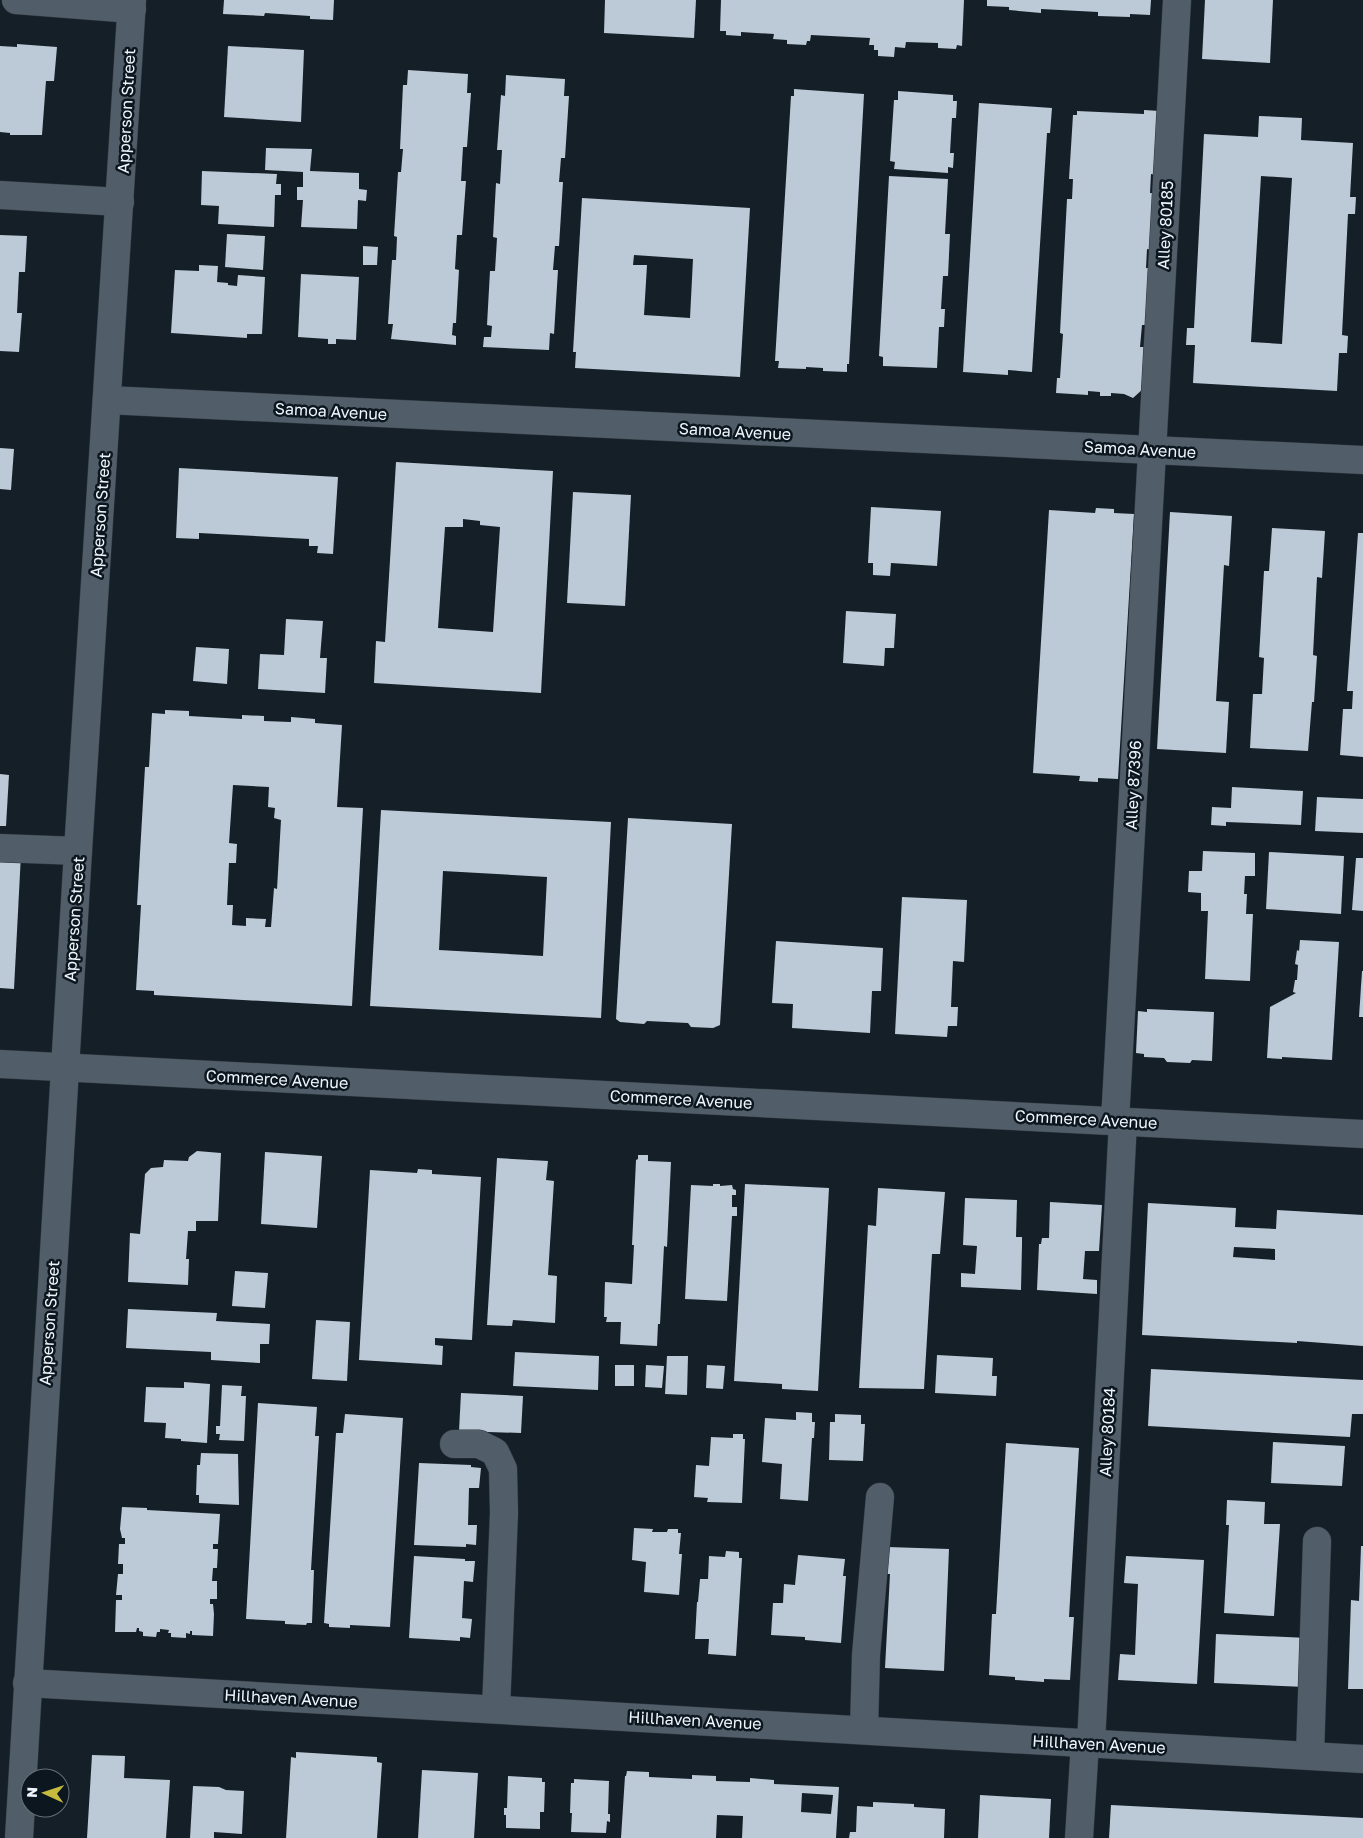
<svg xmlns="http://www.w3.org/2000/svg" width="1363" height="1838" font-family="'Golos Text',sans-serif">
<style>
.building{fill:#bcc9d6;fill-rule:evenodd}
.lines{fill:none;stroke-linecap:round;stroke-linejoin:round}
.minor-casing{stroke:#313840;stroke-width:29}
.minor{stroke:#515d68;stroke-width:28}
.labels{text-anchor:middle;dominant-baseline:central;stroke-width:5;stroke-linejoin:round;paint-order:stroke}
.street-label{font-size:16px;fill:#eef5fc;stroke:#0c161f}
</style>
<rect width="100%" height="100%" fill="#151f28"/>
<!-- building -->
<g class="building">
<polygon points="224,0 334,0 333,20 310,19 310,16 265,13 264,16 223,14"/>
<polygon points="605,0 696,0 694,38 604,33"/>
<polygon points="721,0 964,0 962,46 957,45 956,49 938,48 938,43 906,42 905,48 895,47 894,57 878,56 878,50 874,50 874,45 869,45 870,38 811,35 810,41 807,41 806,45 787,44 787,40 773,39 774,34 741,32 741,36 726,35 726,31 720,31"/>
<polygon points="987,0 1151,0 1150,15 1130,14 1130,17 1098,16 1098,12 1041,9 1041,13 1009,10 1009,7 987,6"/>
<polygon points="1205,0 1273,0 1270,63 1202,59"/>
<polygon points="17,44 57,47 54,81 46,81 42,135 10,135 10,133 0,132 0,46 17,47"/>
<polygon points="228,46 304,50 301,122 224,117"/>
<polygon points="408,70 468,74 467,93 471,93 467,147 463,147 461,181 466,181 462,235 457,235 455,269 459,270 456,323 453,323 452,335 456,336 456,345 391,339 393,324 388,324 392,260 396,260 397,237 394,236 398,172 401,172 403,149 400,149 403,85 407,85"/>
<polygon points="506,75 565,79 564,96 569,96 565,158 561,158 559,182 563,182 559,246 555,246 553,270 558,270 554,334 550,333 549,350 483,347 484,337 491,337 492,326 487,325 490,271 495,271 497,238 493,237 496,183 500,184 502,150 497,150 501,95 505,96"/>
<polygon points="794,89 864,94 849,364 847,364 847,372 823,371 823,368 806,367 806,369 778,368 779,361 775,361 791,96 794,96"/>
<polygon points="898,91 953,95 953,101 957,101 956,118 952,118 950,153 954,153 953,168 948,167 948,173 894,169 895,162 890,161 894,100 898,100"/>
<polygon points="979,103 1052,108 1050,133 1047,133 1032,372 1008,370 1008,375 963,372"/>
<polygon points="1144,110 1160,111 1156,175 1151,174 1150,193 1155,193 1152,250 1147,249 1146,268 1150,268 1147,325 1142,325 1140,347 1145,347 1143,389 1133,398 1124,394 1111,393 1111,396 1100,396 1100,392 1088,391 1088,395 1056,393 1057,378 1060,378 1063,334 1060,333 1067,199 1072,199 1073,179 1069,179 1073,115 1077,115 1077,111 1144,114"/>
<path d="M1259,116L1302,118L1301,140L1353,143L1350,197H1356L1355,214H1348L1342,335L1348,336L1347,353H1339L1337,391L1193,383L1195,345H1186L1187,328H1194L1204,134L1258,137ZM1261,176L1292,178L1282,344L1251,342Z"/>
<polygon points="266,148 312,149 310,171 359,173 359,189 367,190 366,201 358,200 357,229 301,227 303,200 297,200 297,187 303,187 303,172 265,170"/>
<polygon points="202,171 277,174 276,184 281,184 281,195 275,195 274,227 218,224 219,206 201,205"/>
<polygon points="889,176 948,179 945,234 950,234 948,276 943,276 941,309 945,309 944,327 939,327 937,368 883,366 883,357 879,356"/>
<path d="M582,198L750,208L740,377L575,368L576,352H573ZM634,255L693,259L690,318L644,315L647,265H633Z"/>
<polygon points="227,234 265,236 263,270 225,267"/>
<polygon points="0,235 27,236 25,272 19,272 17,313 22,313 19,352 0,351"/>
<polygon points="363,246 378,247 377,265 363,265"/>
<polygon points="199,265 218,266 217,282 228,283 228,285 237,286 238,275 265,277 262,334 247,334 247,338 171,333 175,270 199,271"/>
<polygon points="301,274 359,277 356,340 336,339 336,344 328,344 328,339 298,337"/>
<polygon points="0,448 14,449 11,490 0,489"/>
<path d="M396,462L553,471L541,693L374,683L376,641L385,642ZM463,519L480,521V525L500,527L493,632L438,628L445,527H463Z"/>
<polygon points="179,468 338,477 333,554 317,553 318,546 309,546 309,539 199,533 199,539 176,538"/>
<polygon points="573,492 631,495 625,606 567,603"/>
<polygon points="871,507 941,511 937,566 891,563 890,576 873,575 873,563 868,563"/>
<polygon points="1096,508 1114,509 1114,513 1134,514 1118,779 1098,778 1098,782 1079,781 1080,776 1033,773 1049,510 1095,513"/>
<polygon points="1170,512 1232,516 1229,566 1224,565 1216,701 1229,702 1226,753 1157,749"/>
<polygon points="1272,528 1325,531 1322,578 1317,577 1313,655 1317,656 1314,702 1312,702 1308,751 1250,748 1253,694 1262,694 1264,658 1259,657 1264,571 1269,571"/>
<polygon points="1358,533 1363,533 1363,757 1340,755 1343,709 1352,709 1353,691 1347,691"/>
<polygon points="846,611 896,614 894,648 885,648 884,666 843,663"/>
<polygon points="286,619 323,621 320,658 327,658 325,693 258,689 260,654 284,655"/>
<polygon points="196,647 229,649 227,684 193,681"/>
<path d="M165,710L189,711V716L242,719V715L264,716V721L291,722V717L315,719V723L342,725L337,807L363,808L352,1006L154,995V991L136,990L141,905H137L145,767H149L152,713L165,714ZM233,785L269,787L268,807L275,808L274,818L281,820L277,889L274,888L271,927H265L266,919L246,918V926L232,925L233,905H227L229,863H236L237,844L229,843Z"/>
<polygon points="0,774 9,775 6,826 0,826"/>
<polygon points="1232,787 1303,791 1301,825 1226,822 1226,826 1211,825 1212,807 1231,808"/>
<polygon points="1317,797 1363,799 1363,833 1315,831"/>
<path d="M381,810L611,822L601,1018L370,1006ZM443,871L547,877L543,956L439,950Z"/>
<polygon points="628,818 732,824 720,1025 713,1028 691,1027 688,1023 647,1021 644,1024 620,1022 616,1019"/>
<polygon points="1203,851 1255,853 1255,876 1245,876 1244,894 1247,894 1246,914 1253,914 1250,981 1205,979 1208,911 1201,911 1201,893 1188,892 1189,871 1202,871"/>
<polygon points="1269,852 1344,856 1341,914 1266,909"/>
<polygon points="0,853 21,854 14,989 0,988"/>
<polygon points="1356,858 1363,858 1363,911 1352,910"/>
<polygon points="902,897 967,900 964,962 953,961 951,1007 958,1007 957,1026 948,1026 947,1037 895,1034"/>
<polygon points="1300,940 1339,942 1332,1060 1282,1057 1282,1059 1267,1058 1270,1007 1296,993 1293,992 1295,980 1297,980 1298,965 1295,964 1297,950 1299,951"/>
<polygon points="776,941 883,948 881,991 872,991 870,1033 792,1028 793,1004 772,1003"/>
<polygon points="1362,971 1363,971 1363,1017 1359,1017"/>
<polygon points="1147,1009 1214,1012 1212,1061 1192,1060 1190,1063 1167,1062 1164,1058 1144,1057 1144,1054 1136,1053 1138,1011 1147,1012"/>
<polygon points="197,1151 221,1153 218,1221 196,1221 196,1231 188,1231 186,1259 189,1259 188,1285 128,1282 130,1233 140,1234 145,1174 151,1168 163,1167 164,1160 188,1161 189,1157"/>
<polygon points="265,1152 322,1156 317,1228 261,1224"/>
<polygon points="638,1155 648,1155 648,1161 671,1162 667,1247 664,1246 660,1324 658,1324 657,1346 620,1344 621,1322 606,1322 607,1317 604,1317 605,1282 632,1284 634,1245 632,1245 636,1160 638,1159"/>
<polygon points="497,1158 548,1161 546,1180 554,1181 548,1275 557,1276 555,1323 513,1320 512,1326 487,1325"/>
<polygon points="418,1169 432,1170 432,1174 481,1177 472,1340 435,1338 435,1345 443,1346 442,1365 359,1360 370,1170 417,1173"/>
<polygon points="713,1184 720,1184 720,1186 732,1185 733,1189 736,1190 736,1195 732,1195 732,1207 737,1207 737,1216 732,1216 727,1301 685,1299 691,1185 713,1186"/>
<polygon points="745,1184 829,1188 818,1391 782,1389 782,1384 734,1381"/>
<polygon points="878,1188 945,1192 940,1254 932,1254 924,1389 859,1388 868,1225 876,1226"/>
<polygon points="965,1198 1017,1200 1016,1237 1022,1237 1022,1244 1021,1290 961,1287 961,1273 975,1274 977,1246 963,1245"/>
<polygon points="1050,1202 1102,1205 1099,1251 1085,1251 1083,1279 1097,1280 1097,1294 1037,1290 1039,1244 1041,1244 1042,1238 1049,1238"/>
<path d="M1148,1203L1236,1208L1235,1227L1276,1229L1277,1210L1363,1215V1346L1297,1341V1343L1142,1335ZM1234,1247L1275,1249V1260L1233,1257Z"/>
<polygon points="235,1271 268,1273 265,1308 232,1306"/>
<polygon points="128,1309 217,1313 216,1321 270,1324 269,1344 260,1344 260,1363 211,1360 211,1352 126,1348"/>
<polygon points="316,1320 350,1322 347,1381 312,1379"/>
<polygon points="515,1352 599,1356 598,1390 513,1386"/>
<polygon points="937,1355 993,1358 992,1376 997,1376 996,1396 935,1393"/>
<polygon points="667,1356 688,1356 687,1395 665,1394"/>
<rect x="615" y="1365" width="19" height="21"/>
<polygon points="646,1365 664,1366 662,1388 645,1387"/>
<polygon points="707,1365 725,1366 723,1389 706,1388"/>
<polygon points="1151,1369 1363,1380 1363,1414 1352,1414 1350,1437 1148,1426"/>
<polygon points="184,1382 210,1384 207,1443 181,1441 181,1439 165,1438 166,1423 144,1422 146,1387 184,1388"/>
<polygon points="222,1385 242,1386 241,1396 246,1396 244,1441 219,1440 220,1434 216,1434 216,1426 220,1426"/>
<polygon points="461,1393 523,1396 521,1433 459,1431"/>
<polygon points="258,1403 317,1407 315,1436 319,1436 311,1570 314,1570 312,1623 307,1623 306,1625 285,1624 285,1621 246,1619"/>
<polygon points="796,1412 812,1413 812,1422 815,1422 814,1438 812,1438 808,1501 780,1499 782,1464 762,1462 765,1418 796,1420"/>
<polygon points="345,1414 403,1418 390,1627 350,1625 350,1628 329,1627 329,1624 324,1623 336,1433 343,1433"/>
<polygon points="835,1414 861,1415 861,1424 865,1424 863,1461 829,1460 830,1422 835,1422"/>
<polygon points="733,1434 743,1434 743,1439 745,1439 742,1503 707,1502 708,1498 694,1497 696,1465 709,1466 711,1437 733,1438"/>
<polygon points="1273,1442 1345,1446 1342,1486 1271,1483"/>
<polygon points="1006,1443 1079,1448 1069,1617 1074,1617 1070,1680 1044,1679 1044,1682 1015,1680 1015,1677 989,1675 992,1614 996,1614"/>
<polygon points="201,1453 238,1454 239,1505 199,1503 199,1495 196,1495 197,1465 200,1465"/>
<polygon points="419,1463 471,1465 471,1467 481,1468 479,1488 469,1488 468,1525 477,1525 476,1545 466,1544 466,1547 414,1545"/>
<polygon points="1227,1500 1265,1502 1264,1524 1280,1524 1274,1616 1224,1613 1229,1525 1226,1525"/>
<polygon points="122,1507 147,1508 147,1510 220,1514 218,1544 213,1544 213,1549 218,1549 217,1568 213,1568 212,1581 217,1581 217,1599 210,1599 210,1604 213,1604 214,1614 213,1636 192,1635 192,1631 190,1631 190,1634 186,1633 186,1638 171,1637 171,1633 168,1633 169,1630 160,1629 160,1632 157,1632 156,1637 143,1636 143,1632 139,1631 139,1628 137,1628 136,1632 115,1632 116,1600 122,1600 122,1595 116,1595 118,1574 123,1574 123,1564 118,1564 119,1544 125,1544 125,1538 122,1538 120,1529"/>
<polygon points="634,1528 653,1529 652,1532 667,1532 668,1529 678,1529 678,1533 681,1533 679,1554 682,1554 679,1595 644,1592 646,1562 632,1560"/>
<polygon points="1361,1546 1363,1546 1363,1689 1348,1689 1351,1600 1359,1601"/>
<polygon points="888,1547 949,1549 944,1671 885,1668 890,1574 886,1574"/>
<polygon points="726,1551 739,1552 739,1558 742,1558 736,1656 708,1654 709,1639 695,1639 697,1602 698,1602 700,1579 708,1579 709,1556 725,1557"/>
<polygon points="798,1555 845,1559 843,1576 846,1576 841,1643 805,1640 805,1637 771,1635 773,1603 783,1603 784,1584 795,1585"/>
<polygon points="414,1556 465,1559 465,1561 475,1561 473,1582 464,1581 462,1618 472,1619 470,1638 460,1637 460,1641 409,1638"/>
<polygon points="1126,1556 1204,1560 1197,1684 1118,1680 1120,1654 1135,1655 1138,1584 1124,1583"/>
<polygon points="1216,1634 1308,1638 1305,1687 1214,1683"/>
<polygon points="296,1752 377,1757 377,1762 382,1763 377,1838 286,1838 291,1757 296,1758"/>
<polygon points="92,1755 125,1756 124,1778 170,1780 166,1838 87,1838"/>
<polygon points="422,1770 478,1773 474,1838 418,1838"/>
<path d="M627,1771L649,1772V1777L692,1779V1775L716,1776V1781L750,1782V1778L774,1780V1784L839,1787L836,1838H742L743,1816L717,1815L716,1838H621L625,1776H626ZM802,1793L833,1795L831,1814L801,1812Z"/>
<polygon points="508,1776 542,1778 542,1782 545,1782 544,1812 540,1812 540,1829 506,1828 506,1815 504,1815 504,1808 507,1808"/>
<polygon points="574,1779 609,1781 608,1814 610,1814 610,1822 607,1821 606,1833 571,1832 572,1813 570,1813 571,1783 574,1783"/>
<polygon points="193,1786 219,1787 226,1790 244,1791 242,1834 214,1832 214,1838 190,1838"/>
<polygon points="980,1795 1051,1799 1049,1838 978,1838"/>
<polygon points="873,1802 914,1804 914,1807 945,1809 944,1838 849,1838 850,1832 856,1832 857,1806 873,1807"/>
<polygon points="1111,1805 1363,1818 1363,1838 1109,1838"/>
</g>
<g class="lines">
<!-- minor casing -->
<g class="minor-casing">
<g id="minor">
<polyline points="16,0 132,9"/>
<polyline points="0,195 120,202"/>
<polyline points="107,400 1363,460"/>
<polyline points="0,848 78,851"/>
<polyline points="0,1064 1363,1134"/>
<polyline points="1115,1121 1177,0"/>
<polyline points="454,1444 479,1444 495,1452 503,1469 504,1513 496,1709"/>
<polyline points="27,1683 1363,1759"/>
<polyline points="864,1730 866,1655 880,1497"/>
<polyline points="1091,1743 1123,1121"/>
<polyline points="1310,1755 1317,1541"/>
<polyline points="19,1838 78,851 132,0"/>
<polyline points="1079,1838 1085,1743"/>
</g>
</g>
<!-- minor -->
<use href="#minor" class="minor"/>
</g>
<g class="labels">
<!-- street labels -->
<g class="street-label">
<text transform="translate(126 111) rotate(-87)">Apperson Street</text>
<text transform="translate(1165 225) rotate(-87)">Alley 80185</text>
<text transform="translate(331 411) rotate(3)">Samoa Avenue</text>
<text transform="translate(735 431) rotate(3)">Samoa Avenue</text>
<text transform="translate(1140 449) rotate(3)">Samoa Avenue</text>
<text transform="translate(100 515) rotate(-86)">Apperson Street</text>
<text transform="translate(1133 785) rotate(-87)">Alley 87396</text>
<text transform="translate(74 919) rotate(-86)">Apperson Street</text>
<text transform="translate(277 1079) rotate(3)">Commerce Avenue</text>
<text transform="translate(681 1099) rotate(3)">Commerce Avenue</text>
<text transform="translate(1086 1119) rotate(3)">Commerce Avenue</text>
<text transform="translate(49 1323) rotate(-86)">Apperson Street</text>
<text transform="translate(1107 1432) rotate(-87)">Alley 80184</text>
<text transform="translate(291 1698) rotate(3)">Hillhaven Avenue</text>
<text transform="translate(695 1720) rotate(3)">Hillhaven Avenue</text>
<text transform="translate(1099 1744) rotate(3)">Hillhaven Avenue</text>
</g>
</g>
<!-- north arrow -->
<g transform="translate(45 1793) rotate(273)"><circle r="24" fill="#0c161f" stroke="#666f77"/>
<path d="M0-4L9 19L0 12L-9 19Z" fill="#c5bc3d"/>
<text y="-8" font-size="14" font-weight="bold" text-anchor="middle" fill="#eef5fc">N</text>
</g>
</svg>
